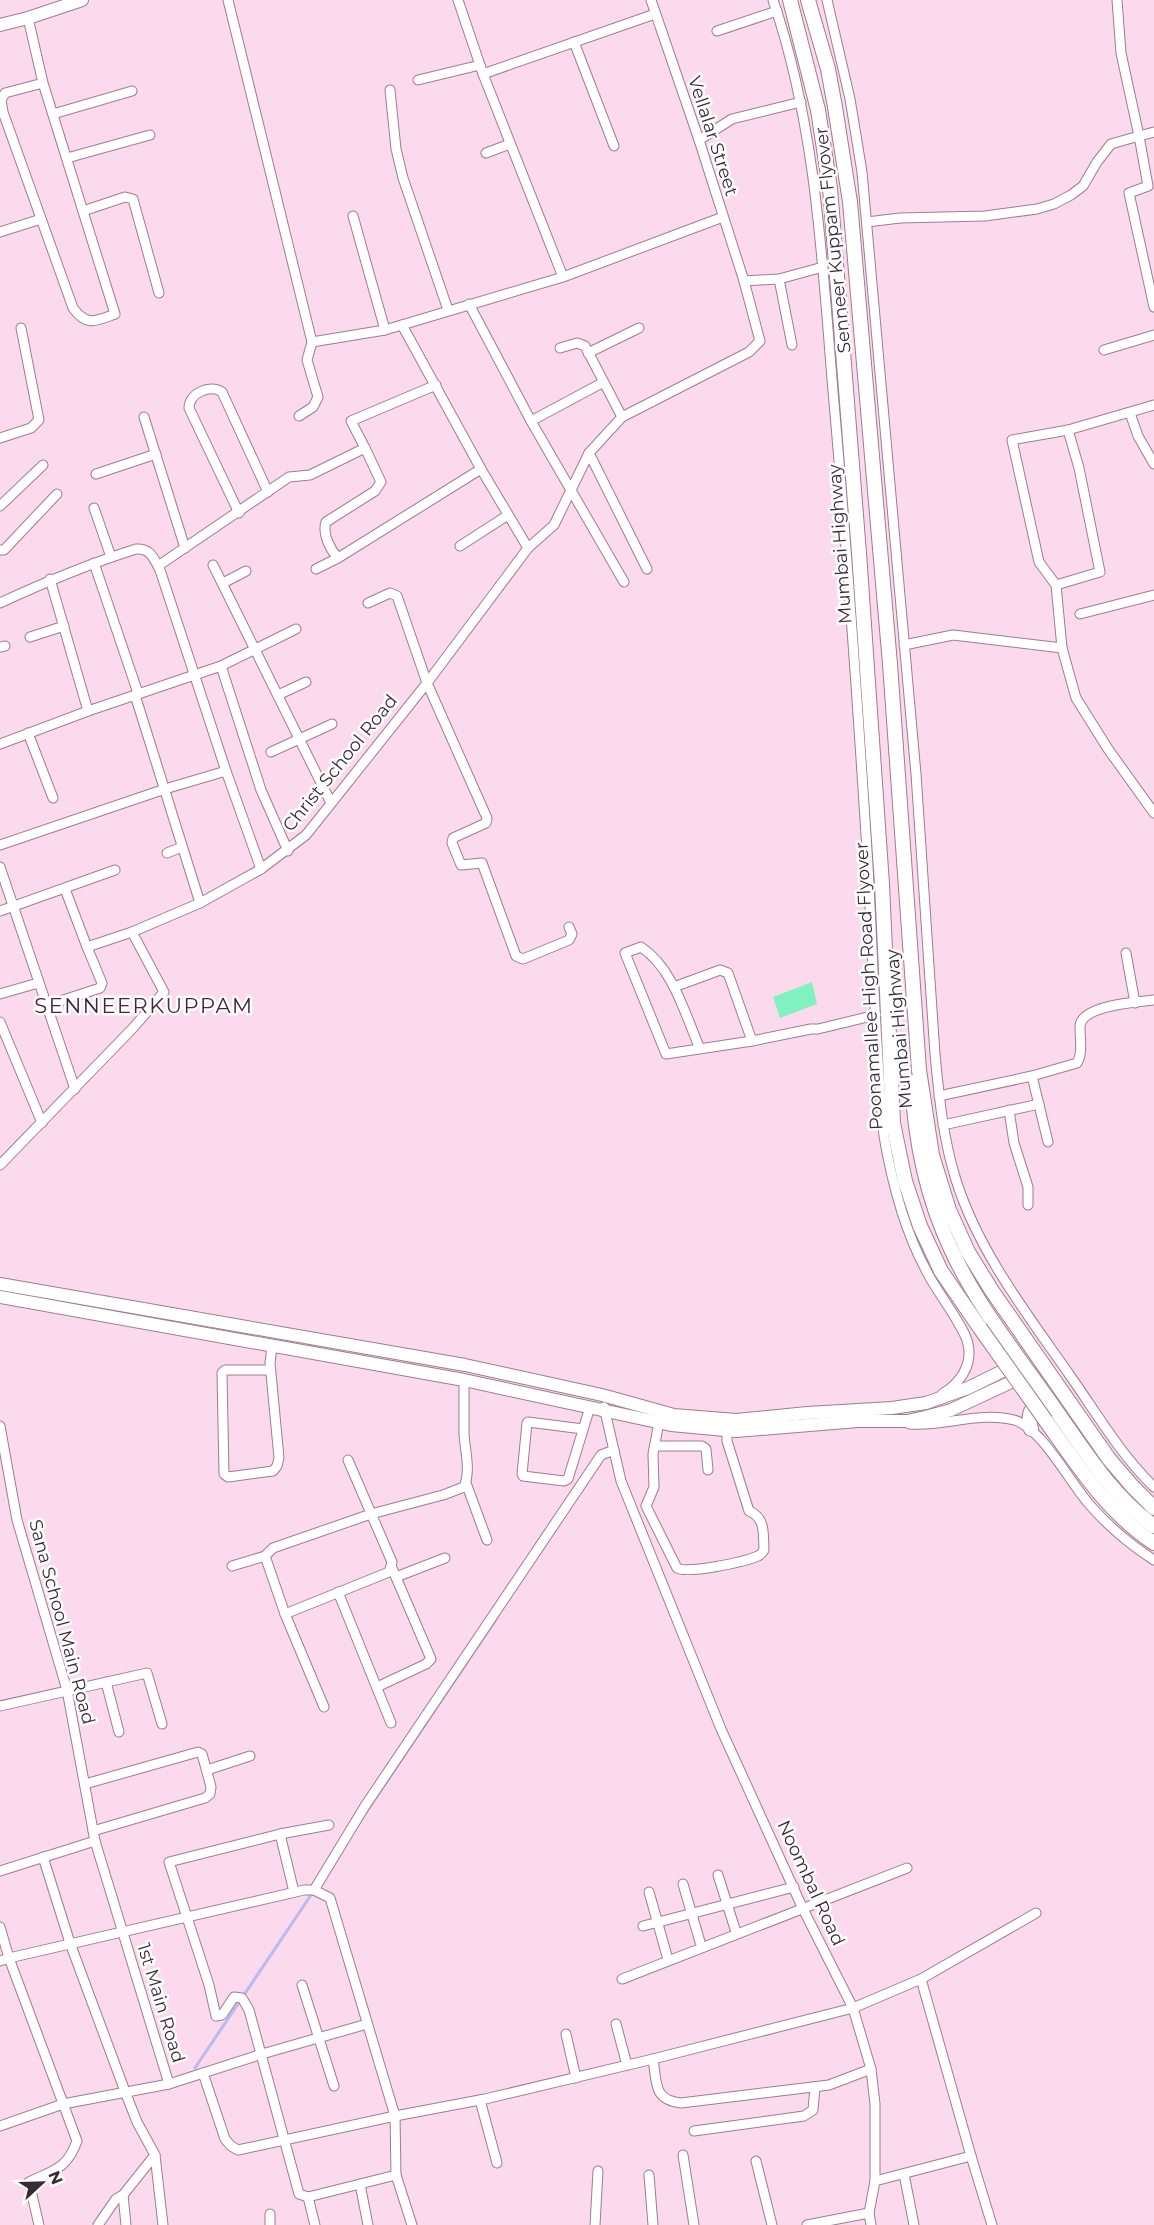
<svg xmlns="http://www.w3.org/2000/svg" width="1154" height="2225" font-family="Montserrat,sans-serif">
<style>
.green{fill:#82f1c0}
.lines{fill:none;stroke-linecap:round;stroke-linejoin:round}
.stream{stroke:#b9baf1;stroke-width:3}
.minor-casing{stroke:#a17b91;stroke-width:11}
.major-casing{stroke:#a17b91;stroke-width:14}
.highway-casing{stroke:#a17b91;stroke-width:16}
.minor{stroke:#fff;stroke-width:9}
.major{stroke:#fff;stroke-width:12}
.highway{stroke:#fff;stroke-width:14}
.highway-bridge-casing{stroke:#a17b91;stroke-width:16;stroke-linecap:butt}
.highway-bridge{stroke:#fff;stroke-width:14}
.labels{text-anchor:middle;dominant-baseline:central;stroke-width:5;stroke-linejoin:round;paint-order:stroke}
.street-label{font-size:18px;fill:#3a2a33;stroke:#fff}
.quarter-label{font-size:21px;letter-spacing:1.5px;fill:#452538;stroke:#fff}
</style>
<rect width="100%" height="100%" fill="#fcdaed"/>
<!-- green -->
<polygon class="green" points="812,982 817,1004 780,1018 773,997"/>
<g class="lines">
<!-- stream -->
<g class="stream">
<polyline points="365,1814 497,1618"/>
<polyline points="195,2068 313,1892"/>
</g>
<!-- minor casing -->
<g class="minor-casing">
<g id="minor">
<polyline points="228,0 312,342 307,360 318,397 313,407 299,416"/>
<polyline points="458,0 483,74 563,277"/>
<path d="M773,0C816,126 822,259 833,391C847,549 858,708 868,866C873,956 875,1046 884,1136C892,1183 904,1230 927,1272C936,1291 965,1327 968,1344C973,1366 959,1384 942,1394"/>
<path d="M827,0L850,99L862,172L916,774L935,1054C939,1096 943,1139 956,1180C979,1253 1028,1315 1071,1377C1097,1414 1121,1455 1154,1487"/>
<path d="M28,18L43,83L115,314C96,321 87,327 73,308L3,112L1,100L5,93L43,83"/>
<polyline points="717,31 777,11"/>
<polyline points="574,42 614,146"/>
<polyline points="483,74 655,14"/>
<polyline points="418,80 480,65"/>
<polyline points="390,90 396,149 403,178 448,310"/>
<polyline points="53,114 132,91"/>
<polyline points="1154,132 1139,136 1148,186 1129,193 1154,307"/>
<polyline points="699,140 732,119 801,102"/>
<polyline points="486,153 510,144"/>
<polyline points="67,158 150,135"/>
<polyline points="83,211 125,197 133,199 159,293"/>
<polyline points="353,216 385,330"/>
<polyline points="867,222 900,218 985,216 1037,209 1054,204 1071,195 1083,186 1097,162 1111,144 1139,136 1121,53 1117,0"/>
<polyline points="0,232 41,219"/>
<polyline points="779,279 792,345"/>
<polyline points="744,281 779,279 823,267"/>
<polyline points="469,304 531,421 624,582"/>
<polyline points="402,325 481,469 528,548"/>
<polyline points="312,342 385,330 563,277 723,217"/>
<polyline points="560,348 577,343 585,346 622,417"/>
<polyline points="1104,350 1154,335"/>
<polyline points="588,353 639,328"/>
<polyline points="1130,413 1138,436 1154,464"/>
<polyline points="144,417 185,548"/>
<polyline points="531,421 602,383"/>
<polyline points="0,438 31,428 39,420 21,328"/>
<path d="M365,448L381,482L375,491L326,522C322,534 330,549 338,558L481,469"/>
<polyline points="589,453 647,569"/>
<polyline points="96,474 156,454"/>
<polyline points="0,506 43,465"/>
<polyline points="94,508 111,557"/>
<path d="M239,513L189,408C189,393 210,384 222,392L268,492"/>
<polyline points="460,546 508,515"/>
<polyline points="0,550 4,550 57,494"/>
<polyline points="94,563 138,693"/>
<polyline points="213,565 331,803"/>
<polyline points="158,566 289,477 310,475 365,448 351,421 436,385"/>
<polyline points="316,569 338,558"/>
<polyline points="50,579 88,711"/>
<polyline points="223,583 246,571"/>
<polyline points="1056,585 1039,562 1012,440 1068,430"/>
<path d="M0,603C45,582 89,564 136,549C151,548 154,559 160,570L226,771L261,869"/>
<polyline points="368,603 390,593 397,596 427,683 487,818 486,823 453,838 452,843 461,865 482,863 516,956 523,959 569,940 572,934 569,927"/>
<polyline points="1080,614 1154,595"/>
<polyline points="30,637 64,626"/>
<polyline points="904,645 953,635 1062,648 1056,585 1100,572 1079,468 1068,430 1154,405"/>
<polyline points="0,647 5,646"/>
<polyline points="1062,648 1076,698 1108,749 1154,813"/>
<polyline points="221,666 261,790 288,851"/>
<polyline points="135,695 200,903"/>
<polyline points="278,695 306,682"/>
<polyline points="28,733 53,798"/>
<polyline points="0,744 88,711 221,666 296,629"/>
<polyline points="271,752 332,724"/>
<polyline points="0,845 165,789 226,771"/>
<polyline points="167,853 182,847"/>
<polyline points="0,867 75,1089"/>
<polyline points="65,889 87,947 132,932"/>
<polyline points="0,911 115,870"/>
<polyline points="1126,953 1135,1003"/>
<polyline points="674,987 720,970 728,973 752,1041 811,1029 818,1029 876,1015"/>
<polyline points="0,994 38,983"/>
<polyline points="45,1006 100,988 102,983 87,947"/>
<polyline points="0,1022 42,1123"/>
<path d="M700,1049C685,1014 673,968 641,947L625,953L666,1054L752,1041"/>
<polyline points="1032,1076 1048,1142"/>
<path d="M939,1096L1032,1076L1077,1063C1083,1053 1080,1039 1080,1027C1080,1005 1137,1002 1154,1000"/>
<polyline points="1009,1110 1014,1143 1028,1187 1028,1205"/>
<polyline points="943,1125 1039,1104"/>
<polyline points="0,1165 133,1028 164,992 132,932 200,903 261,869 306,835 427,683 528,548 554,525 589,453 622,417 749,352 760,341 744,281 699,140 651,0"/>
<polyline points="270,1370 225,1370 222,1373 224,1474 228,1477 273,1471 277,1466 279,1458 270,1363 272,1346"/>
<polyline points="604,1407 621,1481 721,1729 803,1909 853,2008 921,1979 971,2156 875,2181 869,2213 871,2225"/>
<path d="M659,1422L653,1454L654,1487L646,1506L677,1568C688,1574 744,1562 758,1556C762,1554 762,1553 764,1550C763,1534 766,1518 749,1511L727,1441V1430"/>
<path d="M909,1424C943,1427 980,1411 1014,1420C1041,1427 1069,1481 1089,1504C1108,1526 1129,1544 1154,1560"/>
<polyline points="0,1426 17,1520 67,1690 95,1841 169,2084"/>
<polyline points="583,1429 528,1422 527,1423 522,1474 523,1476 564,1481 568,1479 590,1407"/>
<polyline points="655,1446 702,1446 706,1449 708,1470"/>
<polyline points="466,1483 487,1540"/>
<path d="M265,1556L273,1548L371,1514L443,1495L464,1487C471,1470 465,1451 464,1434C464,1416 464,1398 464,1380"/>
<polyline points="232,1566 265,1556 285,1614 324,1707"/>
<polyline points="396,1577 445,1558"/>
<polyline points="338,1592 391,1723"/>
<polyline points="285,1614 389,1572 392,1562 348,1460"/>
<polyline points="106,1682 119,1732"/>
<polyline points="377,1687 426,1664 431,1659 392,1568"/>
<polyline points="0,1706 147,1673 162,1724"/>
<polyline points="207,1770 250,1756"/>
<polyline points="85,1784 198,1752 202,1754 211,1787 210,1794 205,1798 93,1831"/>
<polyline points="280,1834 329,1825"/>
<polyline points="43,1857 70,1943 126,2094 137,2122 155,2155 163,2225"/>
<polyline points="0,1871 95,1841"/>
<polyline points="718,1875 735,1929"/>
<polyline points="683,1884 700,1942"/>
<polyline points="314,1890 365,1806 601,1455 614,1450"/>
<polyline points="294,1892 280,1834 169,1862 209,1985 216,2016 222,2015 234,1997 242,1998 249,2010 299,2194 308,2197 396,2175"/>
<polyline points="649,1892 667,1956"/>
<polyline points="643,1926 794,1887"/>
<polyline points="0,1927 9,1958 0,1961"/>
<polyline points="622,1979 907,1868"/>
<polyline points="921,1979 1036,1913"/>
<polyline points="302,1985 334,2086"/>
<polyline points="616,2024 627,2065"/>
<polyline points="566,2034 576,2078"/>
<path d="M653,2059C657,2083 653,2100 681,2103L829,2085L871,2069"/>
<polyline points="203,2073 225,2139 231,2146 238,2150 395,2116 485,2099 653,2059 853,2008 871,2069 875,2104 875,2181"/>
<polyline points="480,2100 497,2163"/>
<polyline points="0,2126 63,2104 169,2084 262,2054 367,2024"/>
<polyline points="694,2131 804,2116 813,2110 815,2087"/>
<polyline points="683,2155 694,2225"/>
<polyline points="971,2156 992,2225"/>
<polyline points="756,2161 772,2225"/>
<polyline points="904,2174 914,2225"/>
<polyline points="649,2175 653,2225"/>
<polyline points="360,2184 368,2225"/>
<polyline points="123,2195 126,2225"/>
<polyline points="308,2197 315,2225"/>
<path d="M39,2225L29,2182C54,2170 67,2169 77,2141L9,1958L304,1890H314L330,1898L395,2116L396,2175L412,2225"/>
<polyline points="98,2225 116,2199 123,2195 155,2155"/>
<polyline points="270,2225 270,2214"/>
<polyline points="595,2225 598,2171"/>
<polyline points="807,2225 869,2213"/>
</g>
</g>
<!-- major casing -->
<g class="major-casing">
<g id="major">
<polyline points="0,25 28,18 82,0"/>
<polyline points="0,1284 465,1365 602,1395 674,1415 736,1420 807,1413 892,1408 926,1403 968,1388 1015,1365"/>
<polyline points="0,1297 464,1380 671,1425 736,1431 858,1421 907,1421 925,1417 951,1410 1024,1376"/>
</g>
</g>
<!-- highway casing -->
<g class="highway-casing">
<g id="highway">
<polyline points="790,0 818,110 830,188 859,553 882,884 893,1123 905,1181 920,1226 941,1271 980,1328"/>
<polyline points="808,0 828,69 835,107 850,202 890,664 919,1070 932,1155 949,1210 968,1252 992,1291 1109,1459 1132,1486 1154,1508"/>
<path d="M912,1082C915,1141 926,1196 951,1249C977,1306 1019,1357 1055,1409C1084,1450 1112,1496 1154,1526"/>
<path d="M1046,1421C1078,1466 1107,1512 1154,1543"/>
<path d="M1031,1429C1028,1417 1029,1404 1044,1405"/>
</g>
</g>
<!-- minor -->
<use href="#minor" class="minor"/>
<!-- major -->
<use href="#major" class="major"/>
<!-- highway -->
<use href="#highway" class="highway"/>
<!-- highway-bridge casing -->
<g class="highway-bridge-casing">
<polyline id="highway-bridge" points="980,1328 1046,1421"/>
</g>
<!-- highway-bridge -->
<use href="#highway-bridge" class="highway-bridge"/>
</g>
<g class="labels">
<!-- street labels -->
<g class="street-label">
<text transform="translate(713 136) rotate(72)">Vellalar Street</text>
<text transform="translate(833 240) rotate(-96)">Senneer Kuppam Flyover</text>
<text transform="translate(840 544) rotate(-94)">Mumbai Highway</text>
<text transform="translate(340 763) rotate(-51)">Christ School Road</text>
<text transform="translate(869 986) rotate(-93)">Poonamallee High Road Flyover</text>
<text transform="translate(899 1029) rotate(-95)">Mumbai Highway</text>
<text transform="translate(62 1622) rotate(75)">Sana School Main Road</text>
<text transform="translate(811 1883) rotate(65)">Noombal Road</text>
<text transform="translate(161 2003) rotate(73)">1st Main Road</text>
</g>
<!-- quarter labels -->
<g class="quarter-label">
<text x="144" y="1005">SENNEERKUPPAM</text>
</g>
</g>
<!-- north arrow -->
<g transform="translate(42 2183) rotate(68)" stroke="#ffffff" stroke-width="4.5" paint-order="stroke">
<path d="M0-4.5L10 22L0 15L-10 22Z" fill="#3a2a33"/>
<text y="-9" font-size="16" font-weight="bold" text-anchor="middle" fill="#3a2a33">N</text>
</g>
</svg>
